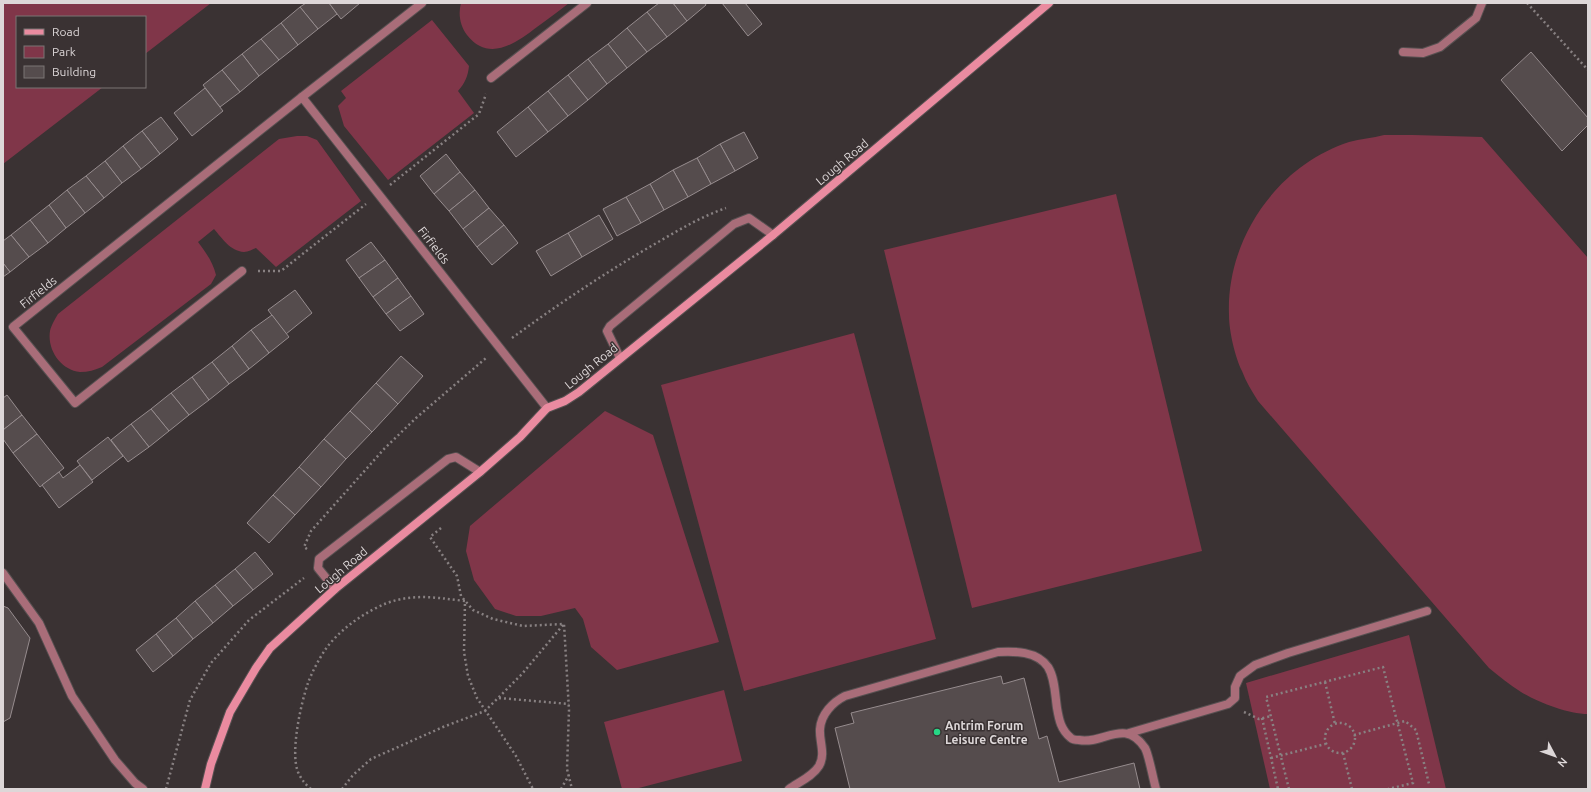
<svg xmlns="http://www.w3.org/2000/svg" width="1591" height="792" font-family="Ubuntu,sans-serif">
<style>
.green{fill:#803649}
.building{fill:#554c4d;stroke:#968c8e}
.lines{fill:none;stroke-linecap:round;stroke-linejoin:round}
.lane-casing{stroke:#575051;stroke-width:10}
.street-casing{stroke:#575051;stroke-width:10}
.secondary-casing{stroke:#575051;stroke-width:10}
.path{stroke:#888182;stroke-width:2.5;stroke-dasharray:2 3;stroke-linecap:butt}
.lane{stroke:#a96d79;stroke-width:8}
.street{stroke:#a96d79;stroke-width:8}
.secondary{stroke:#ea8ba0;stroke-width:8}
.poi-dot{fill:#26d886;stroke:#3a3233;stroke-width:1.5}
.labels{text-anchor:middle;dominant-baseline:central;stroke-width:3;stroke-linejoin:round;paint-order:stroke}
.street-label{font-size:12px;fill:#ddd7d8;stroke:#3a3233}
.poi-label{font-size:12px;font-weight:bold;fill:#ddd7d8;stroke:#3a3233;text-anchor:start}
</style>
<rect width="100%" height="100%" fill="#3a3233"/>
<!-- green -->
<g class="green">
<polygon points="3,3 211,3 145,54 145,17 17,17 17,87 103,87 3,164"/>
<path d="M461,3H569C559,11 548,19 537,27C516,43 489,63 467,35C460,26 458,14 461,3Z"/>
<path d="M432,20L469,66C468,76 465,83 458,91L474,113L388,180L344,126L338,106L346,98L341,91Z"/>
<path d="M1384,135H1413L1482,137L1588,258V714C1568,714 1538,702 1521,692C1510,685 1499,676 1489,668L1258,401C1252,391 1246,382 1242,371C1235,357 1229,331 1229,315C1226,240 1276,166 1349,142C1360,139 1373,138 1384,135Z"/>
<path d="M297,136H307L317,140L361,201L276,267L256,248C253,249 248,252 244,252C230,251 222,238 214,229L198,242C206,253 213,262 216,275L211,284L102,367C95,370 88,372 80,372C61,370 47,350 50,331C51,326 55,319 58,314L279,139Z"/>
<polygon points="1116,194 1202,551 972,608 884,250"/>
<polygon points="854,333 936,639 744,691 661,385"/>
<polygon points="605,411 653,435 719,642 617,670 591,647 583,619 575,608 541,616 516,616 495,609 474,580 466,551 470,526"/>
<polygon points="1409,635 1446,789 1270,789 1246,683"/>
<polygon points="724,690 742,761 635,789 622,789 604,722"/>
</g>
<!-- building -->
<g class="building">
<polygon points="306,3 329,3 337,14 318,29 300,7"/>
<polygon points="329,3 360,3 341,19"/>
<polygon points="659,3 673,3 687,21 667,37 647,12"/>
<polygon points="673,3 705,3 706,5 687,21"/>
<polygon points="722,3 745,3 762,24 748,36"/>
<polygon points="300,7 318,29 298,45 281,23"/>
<polygon points="647,12 667,37 647,52 627,28"/>
<polygon points="281,23 298,45 279,60 261,39"/>
<polygon points="627,28 647,52 627,68 608,44"/>
<polygon points="261,39 279,60 259,76 242,54"/>
<polygon points="608,44 627,68 607,84 588,59"/>
<polygon points="1531,52 1588,118 1588,125 1562,151 1501,80"/>
<polygon points="242,54 259,76 240,92 222,70"/>
<polygon points="588,59 607,84 588,100 568,75"/>
<polygon points="222,70 240,92 220,107 203,85"/>
<polygon points="568,75 588,100 568,116 548,91"/>
<polygon points="205,88 223,111 192,136 174,113"/>
<polygon points="548,91 568,116 548,132 528,107"/>
<polygon points="528,107 548,132 516,157 497,132"/>
<polygon points="161,117 178,139 160,154 142,131"/>
<polygon points="142,131 160,154 141,169 123,146"/>
<polygon points="744,132 758,158 735,171 720,144"/>
<polygon points="720,144 735,171 711,184 697,158"/>
<polygon points="123,146 141,169 122,183 105,161"/>
<polygon points="446,154 460,172 434,194 420,176"/>
<polygon points="697,158 711,184 688,197 673,170"/>
<polygon points="105,161 122,183 104,198 86,176"/>
<polygon points="673,170 688,197 664,210 650,184"/>
<polygon points="460,172 475,190 449,211 434,194"/>
<polygon points="86,176 104,198 85,213 67,190"/>
<polygon points="650,184 664,210 641,223 626,197"/>
<polygon points="67,190 85,213 66,228 49,205"/>
<polygon points="475,190 489,208 463,229 449,211"/>
<polygon points="626,197 641,223 617,236 603,209"/>
<polygon points="49,205 66,228 48,243 30,220"/>
<polygon points="489,208 504,225 477,247 463,229"/>
<polygon points="599,215 613,239 582,257 568,233"/>
<polygon points="30,220 48,243 29,257 11,235"/>
<polygon points="504,225 518,243 492,265 477,247"/>
<polygon points="568,233 582,257 551,276 536,251"/>
<polygon points="11,235 29,257 10,272 3,263 3,241"/>
<polygon points="371,242 385,260 359,278 346,260"/>
<polygon points="385,260 398,278 373,297 359,278"/>
<polygon points="3,263 10,272 3,277"/>
<polygon points="398,278 411,296 386,314 373,297"/>
<polygon points="295,290 312,313 286,334 268,310"/>
<polygon points="411,296 424,314 400,331 386,314"/>
<polygon points="272,315 289,337 269,353 251,330"/>
<polygon points="251,330 269,353 249,369 232,346"/>
<polygon points="232,346 249,369 229,384 212,362"/>
<polygon points="401,356 423,376 398,404 376,383"/>
<polygon points="212,362 229,384 209,400 192,377"/>
<polygon points="192,377 209,400 189,415 171,393"/>
<polygon points="376,383 398,404 372,432 350,411"/>
<polygon points="171,393 189,415 169,431 151,409"/>
<polygon points="7,395 22,415 3,430 3,398"/>
<polygon points="151,409 169,431 149,447 131,424"/>
<polygon points="350,411 372,432 346,459 324,439"/>
<polygon points="22,415 37,434 13,453 3,439 3,430"/>
<polygon points="131,424 149,447 128,462 111,440"/>
<polygon points="37,434 64,468 40,487 13,453"/>
<polygon points="108,437 123,456 92,480 77,461"/>
<polygon points="324,439 346,459 321,487 299,467"/>
<polygon points="80,465 93,482 59,508 42,485 59,472 63,478"/>
<polygon points="299,467 321,487 295,515 273,495"/>
<polygon points="273,495 295,515 269,543 247,523"/>
<polygon points="255,552 273,574 253,590 235,569"/>
<polygon points="235,569 253,590 233,606 215,585"/>
<polygon points="215,585 233,606 213,623 195,601"/>
<polygon points="195,601 213,623 193,639 176,618"/>
<polygon points="3,606 8,608 30,638 10,718 3,722"/>
<polygon points="176,618 193,639 173,656 156,634"/>
<polygon points="156,634 173,656 153,672 136,650"/>
<polygon points="1001,676 1003,684 1024,678 1039,739 1047,736 1059,782 1134,763 1140,789 850,789 835,728 854,723 851,713"/>
</g>
<g class="lines">
<!-- lane casing -->
<g class="lane-casing">
<g id="lane">
<polyline points="1403,52 1423,53 1440,47 1476,18 1482,3"/>
<polyline points="3,573 39,623 72,696 115,760 135,783 143,789"/>
<polyline points="1129,733 1228,704 1235,698 1235,687 1240,676 1255,665 1288,653 1427,611"/>
<path d="M789,789C799,782 813,776 819,766C826,754 819,741 820,729C821,714 833,702 845,696L998,652C1014,651 1037,651 1048,667C1055,678 1055,695 1057,708C1059,720 1061,730 1071,738C1073,740 1076,740 1079,740C1104,745 1124,717 1145,748C1149,755 1153,779 1156,789"/>
</g>
</g>
<!-- street casing -->
<g class="street-casing">
<g id="street">
<polyline points="491,78 587,3"/>
<polyline points="302,97 547,408"/>
<polyline points="242,271 75,403 13,327 302,97 422,3"/>
<polyline points="620,358 607,331 610,326 734,224 749,218 773,235"/>
<polyline points="335,589 318,568 319,559 448,459 456,457 480,472"/>
</g>
</g>
<!-- secondary casing -->
<g class="secondary-casing">
<polyline id="secondary" points="205,789 211,764 230,712 256,668 270,648 335,589 480,472 520,437 547,408 565,401 579,392 773,235 1049,3"/>
</g>
<!-- path -->
<g class="path">
<polyline points="1527,3 1588,70"/>
<polyline points="390,185 479,114 486,94"/>
<polyline points="258,271 281,271 366,204"/>
<path d="M512,338C560,303 609,270 660,241C682,228 703,216 726,208"/>
<polyline points="441,528 430,537 457,576 461,596 473,610 493,619 523,626 564,624 569,710 567,769 572,789"/>
<polyline points="307,549 304,547 311,531 384,449 416,418 486,358"/>
<polyline points="1325,682 1335,724"/>
<polyline points="499,698 569,704"/>
<polyline points="1244,712 1259,719 1271,716"/>
<polyline points="1262,718 1278,789"/>
<circle cx="1340" cy="738" r="15"/>
<polyline points="1354,735 1405,721 1416,730 1429,784"/>
<polyline points="1343,753 1352,789"/>
<polyline points="1271,758 1325,744"/>
<polyline points="166,789 190,700 211,663 249,620 304,578"/>
<path d="M311,789C305,784 301,779 298,772C290,752 301,703 308,683C312,672 319,659 325,650C337,633 355,619 374,609C406,592 431,597 465,601L464,652L468,676L477,698L516,756L533,789"/>
<polyline points="342,789 353,775 371,759 443,727 485,711 522,674 563,625"/>
<polyline points="561,789 569,775"/>
<polyline points="1289,789 1266,697 1383,667 1413,783 1388,789"/>
</g>
<!-- lane -->
<use href="#lane" class="lane"/>
<!-- street -->
<use href="#street" class="street"/>
<!-- secondary -->
<use href="#secondary" class="secondary"/>
</g>
<!-- markers -->
<circle class="poi-dot" cx="937" cy="732" r="4"/>
<g class="labels">
<!-- street labels -->
<g class="street-label">
<text transform="translate(842 162) rotate(-40)">Lough Road</text>
<text transform="translate(434 245) rotate(52)">Firfields</text>
<text transform="translate(38 292) rotate(-39)">Firfields</text>
<text transform="translate(591 366) rotate(-39)">Lough Road</text>
<text transform="translate(341 570) rotate(-40)">Lough Road</text>
</g>
<!-- poi labels -->
<g class="poi-label">
<text x="945" y="725">Antrim Forum<tspan x="945" dy="14">Leisure Centre</tspan></text>
</g>
</g>
<!-- border -->
<rect width="1591" height="792" fill="none" stroke="#ddd7d8" stroke-width="8"/>
<!-- legend -->
<rect x="16" y="16" width="130" height="72" fill="#3a3233" stroke="#7b7475"/>
<rect x="24" y="29" width="20" height="6" fill="#ea8ba0" stroke="#7b7475"/>
<text x="52" y="36" font-size="12" fill="#ddd7d8">Road</text>
<rect x="24" y="46" width="20" height="12" fill="#803649" stroke="#7b7475"/>
<text x="52" y="56" font-size="12" fill="#ddd7d8">Park</text>
<rect x="24" y="66" width="20" height="12" fill="#554c4d" stroke="#7b7475"/>
<text x="52" y="76" font-size="12" fill="#ddd7d8">Building</text>
<!-- north arrow -->
<g transform="translate(1555 756) rotate(131)" stroke="#3a3233" stroke-width="3" paint-order="stroke">
<path d="M0-3L7 15L0 10L-7 15Z" fill="#ddd7d8"/>
<text y="-6" font-size="11" font-weight="bold" text-anchor="middle" fill="#ddd7d8">N</text>
</g>
</svg>
